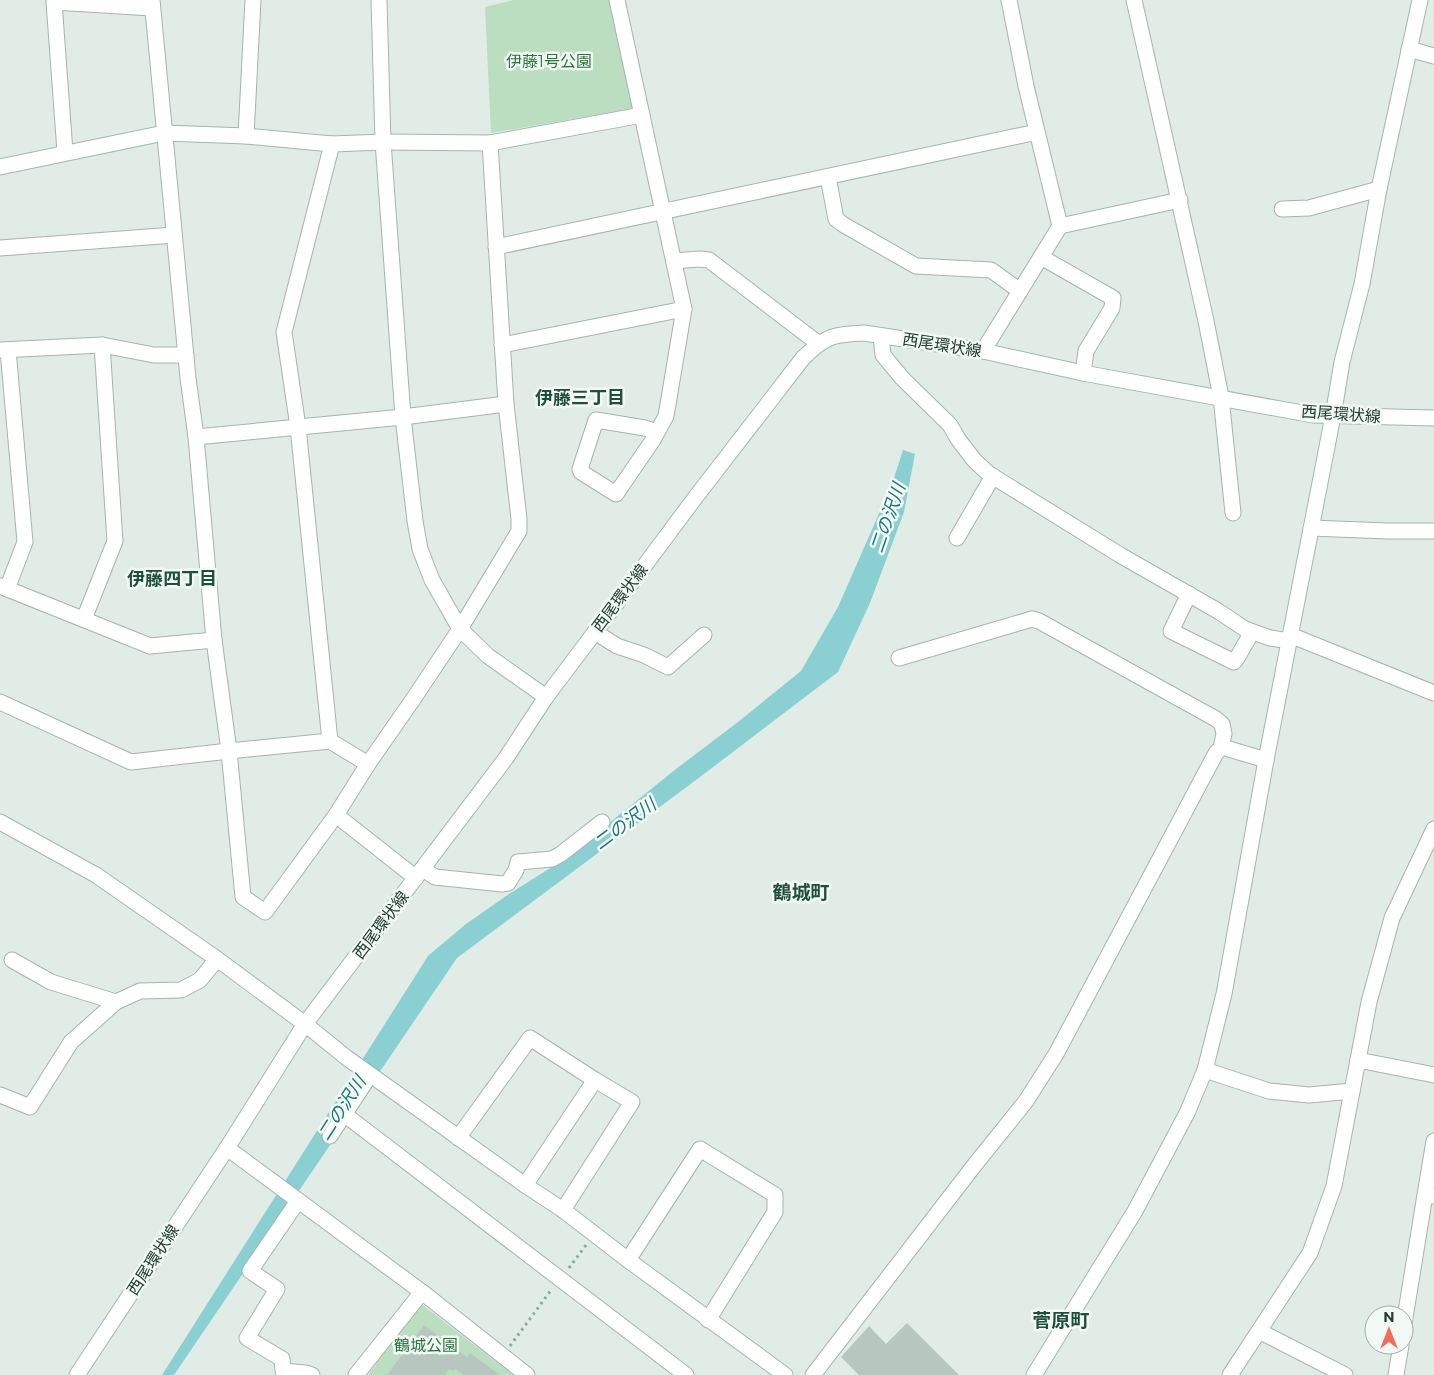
<svg xmlns="http://www.w3.org/2000/svg" width="1434" height="1375" font-family="Montserrat,'Noto Sans JP',sans-serif">
<style>
.green{fill:#bbddc0}
.water{fill:#8acfd1}
.building{fill:#b7c7bf}
.lines{fill:none;stroke-linecap:round;stroke-linejoin:round}
.street-casing{stroke:#a5b4ac;stroke-width:17}
.secondary-casing{stroke:#a0b8ad;stroke-width:17}
.path{stroke:#82b09c;stroke-width:3;stroke-dasharray:2.5 4;stroke-linecap:butt}
.street{stroke:#fff;stroke-width:15}
.secondary{stroke:#fff;stroke-width:15}
.labels{text-anchor:middle;dominant-baseline:central;stroke-width:5;stroke-linejoin:round;paint-order:stroke}
.park-label{font-size:16px;fill:#2c743f;stroke:#f2f9f5}
.street-label{font-size:16px;fill:#223d32;stroke:#f2f9f5}
.neighbourhood-label{font-size:18px;font-weight:bold;fill:#1e4f3d;stroke:#f2f9f5}
.water-label{font-size:18px;font-style:italic;fill:#1c7579;stroke:#f2f9f5}
.quarter-label{font-size:19px;font-weight:bold;fill:#1e4f3d;stroke:#f2f9f5}
</style>
<rect width="100%" height="100%" fill="#e2ece6"/>
<!-- green -->
<g class="green">
<polygon points="513,0 615,0 638,108 491,133 485,7"/>
<polygon points="420,1303 513,1375 368,1375"/>
</g>
<!-- water -->
<polygon class="water" points="903,450 915,454 904,512 870,603 838,672 704,774 457,958 174,1375 162,1375 428,956 466,924 509,894 563,860 676,769 738,722 801,671 838,607 892,484"/>
<!-- building -->
<g class="building">
<polygon points="907,1323 959,1375 859,1375 841,1357 869,1326 886,1344"/>
<polygon points="424,1325 467,1357 470,1353 500,1375 464,1375 455,1369 453,1371 449,1369 445,1375 387,1375"/>
</g>
<g class="lines">
<!-- street casing -->
<g class="street-casing">
<g id="street">
<polyline points="152,0 188,378 196,437 214,640 229,751 243,897 265,912 336,815 368,764 414,698 460,629 519,531 519,519 506,404 490,143"/>
<polyline points="617,0 684,309 666,416 653,440 616,494 581,472 580,469 596,420 645,428 657,432"/>
<polyline points="1134,0 1206,321 1221,397 1233,513"/>
<polyline points="1409,49 1434,56"/>
<polyline points="246,136 253,0"/>
<polyline points="383,142 490,143 642,115"/>
<polyline points="65,152 54,2 152,8"/>
<polyline points="828,177 836,219 844,225 916,266 991,270 1020,291"/>
<polyline points="1282,209 1309,208 1379,189"/>
<polyline points="1060,226 1180,200"/>
<polyline points="496,247 1037,132"/>
<polyline points="0,248 174,235"/>
<polyline points="1041,257 1113,298 1112,308 1086,351 1083,373"/>
<polyline points="674,261 699,259 709,260 819,344"/>
<polyline points="881,336 883,355 902,378 950,425 958,439 974,460 989,474 1120,555 1218,611 1245,629 1270,638 1289,641"/>
<polyline points="502,345 684,309"/>
<polyline points="0,350 102,345 154,355 186,355"/>
<polyline points="983,351 1060,226 1026,86 1009,0"/>
<polyline points="196,437 403,417 506,404"/>
<polyline points="1311,528 1388,531 1434,531"/>
<polyline points="957,538 993,476"/>
<polyline points="0,586 150,646 214,640"/>
<polyline points="7,589 25,542 8,350"/>
<polyline points="1189,594 1171,631 1234,662 1237,658 1252,632"/>
<polyline points="84,619 115,541 102,345"/>
<polyline points="595,632 617,646 644,655 668,667 704,635"/>
<polyline points="1290,635 1434,693"/>
<polyline points="899,658 1032,619 1039,621 1216,719 1222,724 1224,734 1221,748"/>
<polyline points="0,702 131,762 229,751 330,741 368,764"/>
<polyline points="330,741 298,427 284,332 332,144"/>
<polyline points="336,815 416,878"/>
<polyline points="423,869 435,877 502,884 508,883 516,870 518,862 552,859 561,854 602,822"/>
<polyline points="12,960 51,982 116,1002 140,991 181,990 200,980 217,959"/>
<polyline points="1358,1060 1434,1075"/>
<polyline points="1205,1070 1269,1091 1309,1095 1352,1091"/>
<polyline points="0,1095 30,1107 71,1042 116,1002"/>
<polyline points="344,1114 686,1375"/>
<polyline points="330,1136 370,1075"/>
<polyline points="458,1138 530,1038 595,1080 525,1185"/>
<polyline points="227,1148 422,1292 527,1375"/>
<polyline points="1433,1196 1425,1195 1434,1141"/>
<polyline points="298,1201 250,1271 277,1289 247,1338 282,1359 283,1371 306,1373 312,1375"/>
<polyline points="563,1210 632,1102 595,1080"/>
<polyline points="628,1260 700,1149 775,1195 775,1212 708,1320"/>
<polyline points="1404,1324 1425,1195"/>
<polyline points="1259,1331 1345,1375"/>
<polyline points="356,1375 422,1292"/>
<polyline points="813,1375 973,1167 1026,1101 1056,1054 1216,753 1222,747 1266,760"/>
<polyline points="1230,1375 1310,1253 1334,1186 1369,1002 1392,918 1434,829"/>
<polyline points="1396,1375 1401,1345"/>
</g>
</g>
<!-- secondary casing -->
<g class="secondary-casing">
<g id="secondary">
<polyline points="379,0 383,142 403,417 415,521 420,549 432,580 460,629 488,656 546,697"/>
<polyline points="0,167 164,133 246,136 332,144 383,142"/>
<polyline points="0,822 96,875 217,959 305,1024 347,1058 525,1185 563,1210 628,1260 785,1375"/>
<path d="M77,1375L227,1148L305,1024L506,758L546,697L595,632L695,498L803,358C825,336 834,334 864,333L983,351L1083,373L1313,415L1434,418"/>
<polyline points="1034,1375 1135,1211 1187,1113 1205,1070 1224,994 1266,760 1333,416 1342,362 1362,284 1379,189 1420,0"/>
</g>
</g>
<!-- path -->
<g class="path">
<polyline points="569,1268 586,1245"/>
<polyline points="510,1346 551,1290"/>
</g>
<!-- street -->
<use href="#street" class="street"/>
<!-- secondary -->
<use href="#secondary" class="secondary"/>
</g>
<g class="labels">
<!-- park labels -->
<g class="park-label">
<text x="549" y="61">伊藤1号公園</text>
<text x="426" y="1345">鶴城公園</text>
</g>
<!-- street labels -->
<g class="street-label">
<text transform="translate(942 345) rotate(9)">西尾環状線</text>
<text transform="translate(1341 414) rotate(4)">西尾環状線</text>
<text transform="translate(620 598) rotate(-53)">西尾環状線</text>
<text transform="translate(381 925) rotate(-53)">西尾環状線</text>
<text transform="translate(153 1260) rotate(-57)">西尾環状線</text>
</g>
<!-- neighbourhood labels -->
<g class="neighbourhood-label">
<text x="580" y="398">伊藤三丁目</text>
<text x="172" y="579">伊藤四丁目</text>
</g>
<!-- water labels -->
<g class="water-label">
<text transform="translate(888 518) rotate(-71)">二の沢川</text>
<text transform="translate(625 824) rotate(-37)">二の沢川</text>
<text transform="translate(342 1108) rotate(-57)">二の沢川</text>
</g>
<!-- quarter labels -->
<g class="quarter-label">
<text x="801" y="892">鶴城町</text>
<text x="1061" y="1320">菅原町</text>
</g>
</g>
<!-- north arrow -->
<g transform="translate(1389 1330)"><circle r="24" fill="#f2f9f5" stroke="#9faea7"/>
<path d="M0-4L9 19L0 12L-9 19Z" fill="#f16d5b"/>
<text y="-8" font-size="14" font-weight="bold" text-anchor="middle" fill="#223d32">N</text>
</g>
</svg>
